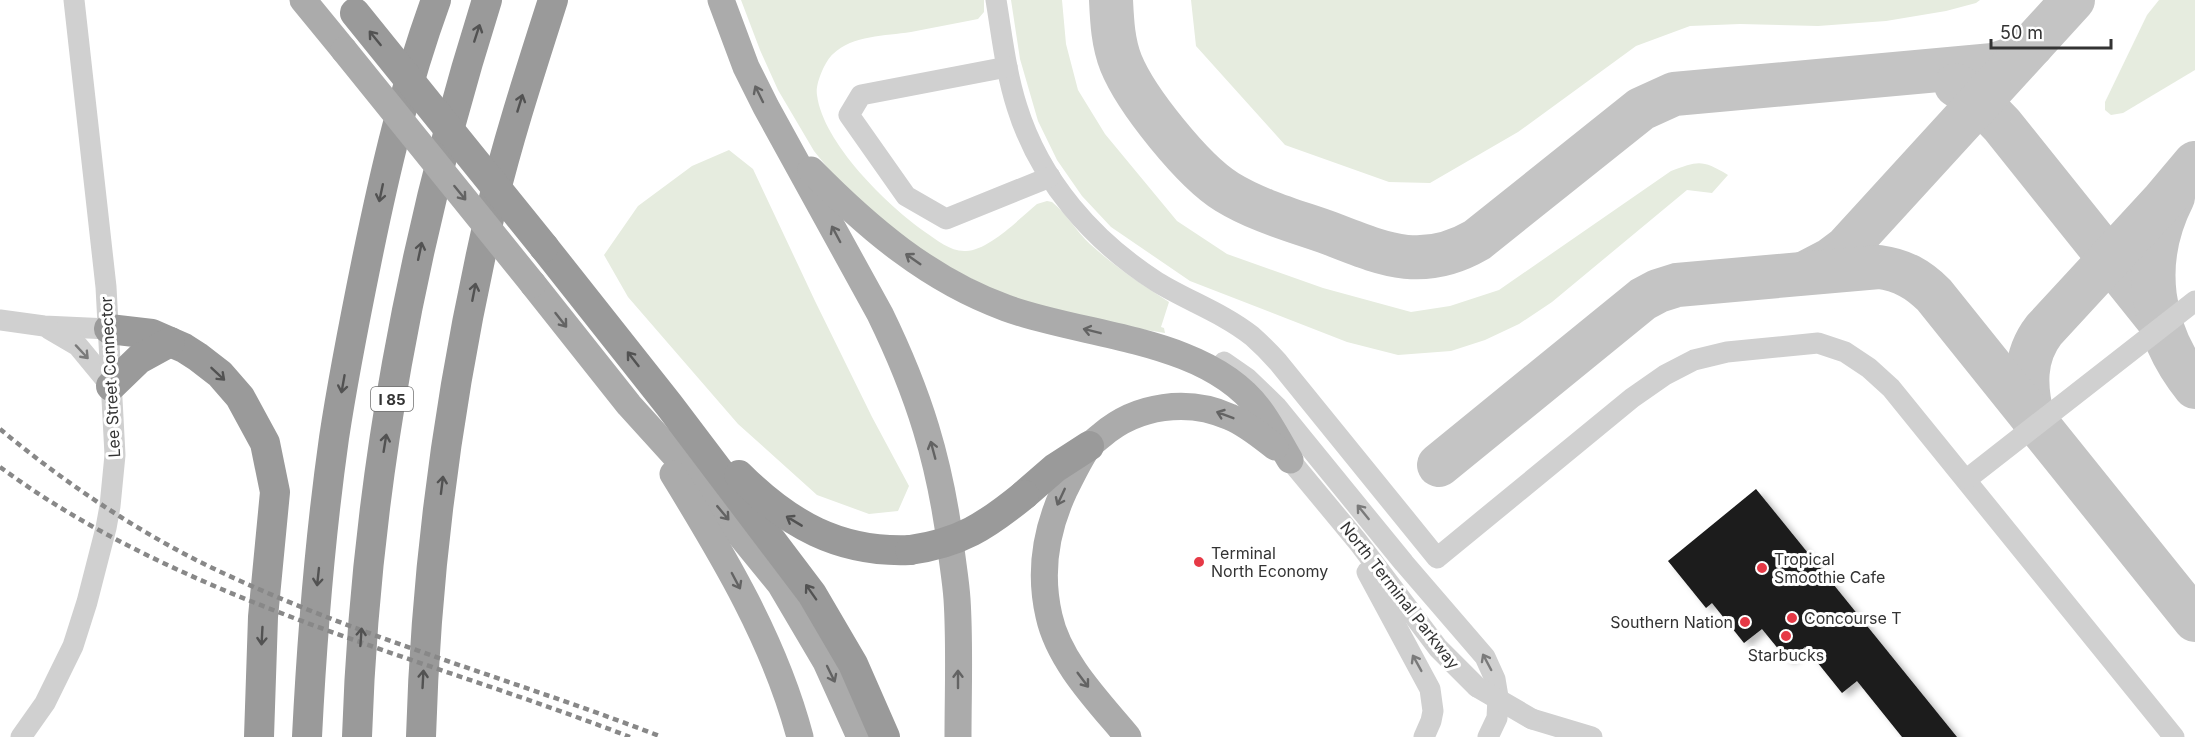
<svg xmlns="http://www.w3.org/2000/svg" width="2195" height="737" font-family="Inter,sans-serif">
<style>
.green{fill:#e6ecdf}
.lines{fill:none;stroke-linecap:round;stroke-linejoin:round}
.taxiway{stroke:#c4c4c4;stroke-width:44}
.building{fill:#1a1a1a;filter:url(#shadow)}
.minor{stroke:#d0d0d0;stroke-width:21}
.major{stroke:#ababab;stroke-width:27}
.highway{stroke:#9a9a9a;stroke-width:30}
.rail{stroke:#888;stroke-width:4.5;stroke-dasharray:6 4.5;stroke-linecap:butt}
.minor-bridge{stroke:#d0d0d0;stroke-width:21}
.major-bridge{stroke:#ababab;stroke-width:27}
.highway-bridge{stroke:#9a9a9a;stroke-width:30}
.oneway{stroke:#525252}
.oneway2{stroke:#636363}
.oneway3{stroke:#7a7a7a}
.poi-dot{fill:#e63946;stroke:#fff;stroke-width:2}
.labels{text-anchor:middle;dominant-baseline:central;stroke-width:6;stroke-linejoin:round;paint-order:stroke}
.shield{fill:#fff;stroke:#707070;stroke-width:1.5}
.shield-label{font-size:15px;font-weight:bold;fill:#333}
.street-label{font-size:16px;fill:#333;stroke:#fff}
.poi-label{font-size:16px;fill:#333;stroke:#fff;text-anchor:start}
</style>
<defs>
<filter id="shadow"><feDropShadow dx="6" dy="4" stdDeviation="3" flood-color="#0004"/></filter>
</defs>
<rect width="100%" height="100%" fill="#fff"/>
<!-- green -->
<g class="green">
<path d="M741,0H984V12L978,19C956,23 933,28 911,32C885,36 853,35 833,54C825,61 815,84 817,95C823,143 887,205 925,232C937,240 951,252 966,251C989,250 1019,219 1037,204L1047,201L1052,202C1067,214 1076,231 1090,244C1114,266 1141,284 1169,302L1161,327L1164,328L1165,333L1121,326L1012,300L906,244L831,172L814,151L778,90L760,50Z"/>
<path d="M1011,0H1062L1066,44L1078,90L1105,134L1177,221L1227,254L1323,288L1411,312L1450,306L1499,290L1671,171C1698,161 1702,159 1728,175L1712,193L1687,190L1552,302L1519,324L1485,340L1451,351L1398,355L1347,342L1190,281L1111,227L1082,196L1057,160L1038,121L1020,59Z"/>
<polygon points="1191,0 1980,0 1976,3 1946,11 1886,21 1818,26 1740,24 1690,26 1636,46 1518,132 1430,183 1389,182 1285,145 1196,46"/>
<polygon points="2159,0 2195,0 2195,70 2123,113 2111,115 2105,110 2105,102 2147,15"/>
<polygon points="729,150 753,169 815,301 872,417 909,486 898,511 869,514 817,495 738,424 628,297 604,255 638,206 692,166"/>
</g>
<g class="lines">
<!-- taxiway -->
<g class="taxiway">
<path d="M1111,0C1112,21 1113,43 1121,63C1136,100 1193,171 1227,192C1258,211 1295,221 1329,233C1383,254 1422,272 1477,240L1641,109L1674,94L1993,65L2014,58L2032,45"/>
<polyline points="1956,85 1976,98 2002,125 2159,321"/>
<path d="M2173,197C2140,262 2150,331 2195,387"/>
<polyline points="1807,272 1830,260 1846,248 2073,0"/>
<path d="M2033,419C2025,388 2023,357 2044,330L2163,201L2195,163"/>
<path d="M1439,465L1643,299L1658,291L1677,285L1879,267C1902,270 1918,279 1934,295L2195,620"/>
</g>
</g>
<!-- building -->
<polygon class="building" points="1756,489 1778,516 1957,737 1902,737 1857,681 1842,693 1805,647 1788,661 1762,629 1744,643 1712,603 1706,608 1668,561"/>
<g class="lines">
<!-- minor -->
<g class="minor">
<path d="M996,0C1002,36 1006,73 1017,107C1040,181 1093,241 1157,282C1188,301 1223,313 1252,336C1261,344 1270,353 1278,362L1437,558L1632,398L1665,375L1694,360L1727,352L1818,343L1845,352L1869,368L1891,388L2174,737"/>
<polyline points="1007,67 861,95 849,115 906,196 946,219 1050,177"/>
<polyline points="0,320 44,326 109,329"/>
<polyline points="49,329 78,346 111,386"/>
<polyline points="1224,362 1247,378 1276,406 1404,563 1485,657 1495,679 1498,697 1497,718 1488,737"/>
<polyline points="1290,460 1358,542 1438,648 1477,687"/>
<polyline points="1967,479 2195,301"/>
<polyline points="1367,572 1430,689 1433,711 1431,721 1424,737"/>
<polyline points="1532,719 1592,737"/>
<polyline points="21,737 45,703 73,646 87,602 106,528 110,506 115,455 106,287 74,0"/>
</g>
<!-- major -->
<g class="major">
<polyline points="303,0 344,50"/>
<path d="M721,0L746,67L766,107L880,314C919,394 940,461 951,549C953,566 956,583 957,599C960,645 958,691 958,737"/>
<path d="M811,170C868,228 929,280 1006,308C1085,337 1206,338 1259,409C1271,425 1280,443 1290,460"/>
<polyline points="533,284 629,405 678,459 780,584 826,662 860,737"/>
<path d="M673,474C724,557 775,642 800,737"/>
<path d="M1128,737C1099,702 1059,662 1049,616C1039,573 1046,530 1064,491C1071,477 1079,460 1088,447C1092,443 1097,439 1102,435C1137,405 1188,398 1230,417C1247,424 1261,436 1275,447"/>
</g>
<!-- highway -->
<g class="highway">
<polyline points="544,247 669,405 812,594 853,664 885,737"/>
<polyline points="109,329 152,334 184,348 198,357 220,374 240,397 265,443 275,492 263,617 259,737"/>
<polyline points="111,386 139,359 170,342"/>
<path d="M739,475C788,524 839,553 910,550"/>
<polyline points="1024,495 1055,468 1089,446"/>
<path d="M307,737C312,637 320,537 334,438C343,378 355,318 367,259C385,171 405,85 436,0"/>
<path d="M357,737C365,488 412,237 487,0"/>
<path d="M421,737C426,560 451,382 491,210C508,139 531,69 553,0"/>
</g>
<!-- rail -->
<g class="rail">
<path d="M0,429C60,479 126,524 196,560C345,634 507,677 662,737"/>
<path d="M0,467C183,602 421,656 630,737"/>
</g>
<!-- minor-bridge -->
<polyline class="minor-bridge" points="1477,687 1532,719"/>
<!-- major-bridge -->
<polyline class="major-bridge" points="344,50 533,284"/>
<!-- highway-bridge -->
<g class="highway-bridge">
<polyline points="355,13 544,247"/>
<path d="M910,550C960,543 986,526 1024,495"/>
</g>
</g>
<!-- one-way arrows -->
<defs><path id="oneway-shaft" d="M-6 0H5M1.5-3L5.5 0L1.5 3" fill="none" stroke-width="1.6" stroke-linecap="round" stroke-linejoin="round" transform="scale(1.5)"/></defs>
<g class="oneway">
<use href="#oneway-shaft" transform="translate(477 33) rotate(-72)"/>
<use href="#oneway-shaft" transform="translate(375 38) rotate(-129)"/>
<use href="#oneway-shaft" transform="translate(520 103) rotate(-73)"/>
<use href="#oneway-shaft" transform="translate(381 193) rotate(102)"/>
<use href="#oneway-shaft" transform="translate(420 251) rotate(-78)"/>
<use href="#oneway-shaft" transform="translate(474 292) rotate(-79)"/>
<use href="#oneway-shaft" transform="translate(633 359) rotate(-128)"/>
<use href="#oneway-shaft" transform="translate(218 374) rotate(43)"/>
<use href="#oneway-shaft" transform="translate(343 384) rotate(100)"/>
<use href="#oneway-shaft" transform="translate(385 443) rotate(-81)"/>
<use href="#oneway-shaft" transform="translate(442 485) rotate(-83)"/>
<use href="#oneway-shaft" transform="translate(794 521) rotate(-149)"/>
<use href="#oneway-shaft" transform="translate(318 577) rotate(96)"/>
<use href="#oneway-shaft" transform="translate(811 592) rotate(-125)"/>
<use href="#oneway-shaft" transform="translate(262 636) rotate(93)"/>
<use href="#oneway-shaft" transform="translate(361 637) rotate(-86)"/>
<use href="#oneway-shaft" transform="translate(423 679) rotate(-87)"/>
</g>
<g class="oneway2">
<use href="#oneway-shaft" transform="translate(759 94) rotate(-116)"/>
<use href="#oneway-shaft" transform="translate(460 193) rotate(51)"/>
<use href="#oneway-shaft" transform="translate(836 234) rotate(-118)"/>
<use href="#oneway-shaft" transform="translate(913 259) rotate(-145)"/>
<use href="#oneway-shaft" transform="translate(561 320) rotate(52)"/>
<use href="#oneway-shaft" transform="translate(1092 331) rotate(-166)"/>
<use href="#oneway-shaft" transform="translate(1225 415) rotate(-159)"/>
<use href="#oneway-shaft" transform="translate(933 450) rotate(-105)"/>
<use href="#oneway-shaft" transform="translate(1061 497) rotate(115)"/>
<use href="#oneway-shaft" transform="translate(723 513) rotate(50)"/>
<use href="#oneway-shaft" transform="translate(736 581) rotate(62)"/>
<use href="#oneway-shaft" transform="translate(831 674) rotate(64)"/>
<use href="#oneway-shaft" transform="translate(958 679) rotate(-90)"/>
<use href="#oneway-shaft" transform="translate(1083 680) rotate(53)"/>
</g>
<g class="oneway3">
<use href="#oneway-shaft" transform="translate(82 352) rotate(47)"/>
<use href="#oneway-shaft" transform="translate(1363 512) rotate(-129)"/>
<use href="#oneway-shaft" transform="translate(1487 662) rotate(-118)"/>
<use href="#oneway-shaft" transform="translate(1417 663) rotate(-119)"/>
</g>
<!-- markers -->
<g class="poi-dot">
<circle cx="1199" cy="562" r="6"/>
<circle cx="1762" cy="568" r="6"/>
<circle cx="1792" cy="618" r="6"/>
<circle cx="1745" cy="622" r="6"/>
<circle cx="1786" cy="636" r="6"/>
</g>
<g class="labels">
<!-- shield labels -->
<rect class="shield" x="371" y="387" width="42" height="24" rx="4.5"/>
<g class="shield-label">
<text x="392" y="399">I 85</text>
</g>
<!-- street labels -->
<g class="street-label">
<text transform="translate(110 377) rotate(-93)">Lee Street Connector</text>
<text transform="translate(1400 595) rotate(52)">North Terminal Parkway</text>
</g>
<!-- poi labels -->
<g class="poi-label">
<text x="1211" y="553">Terminal<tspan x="1211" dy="18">North Economy</tspan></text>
<text x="1774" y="559">Tropical<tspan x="1774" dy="18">Smoothie Cafe</tspan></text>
<text x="1804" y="618">Concourse T</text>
<text x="1733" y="622" text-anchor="end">Southern Nation</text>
<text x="1786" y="655" text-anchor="middle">Starbucks</text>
</g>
</g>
<!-- scale -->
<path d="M1991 39v9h120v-9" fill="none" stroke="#333333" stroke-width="3"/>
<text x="2000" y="39" font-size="18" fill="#333333" stroke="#ffffff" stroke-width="4.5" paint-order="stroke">50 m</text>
</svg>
